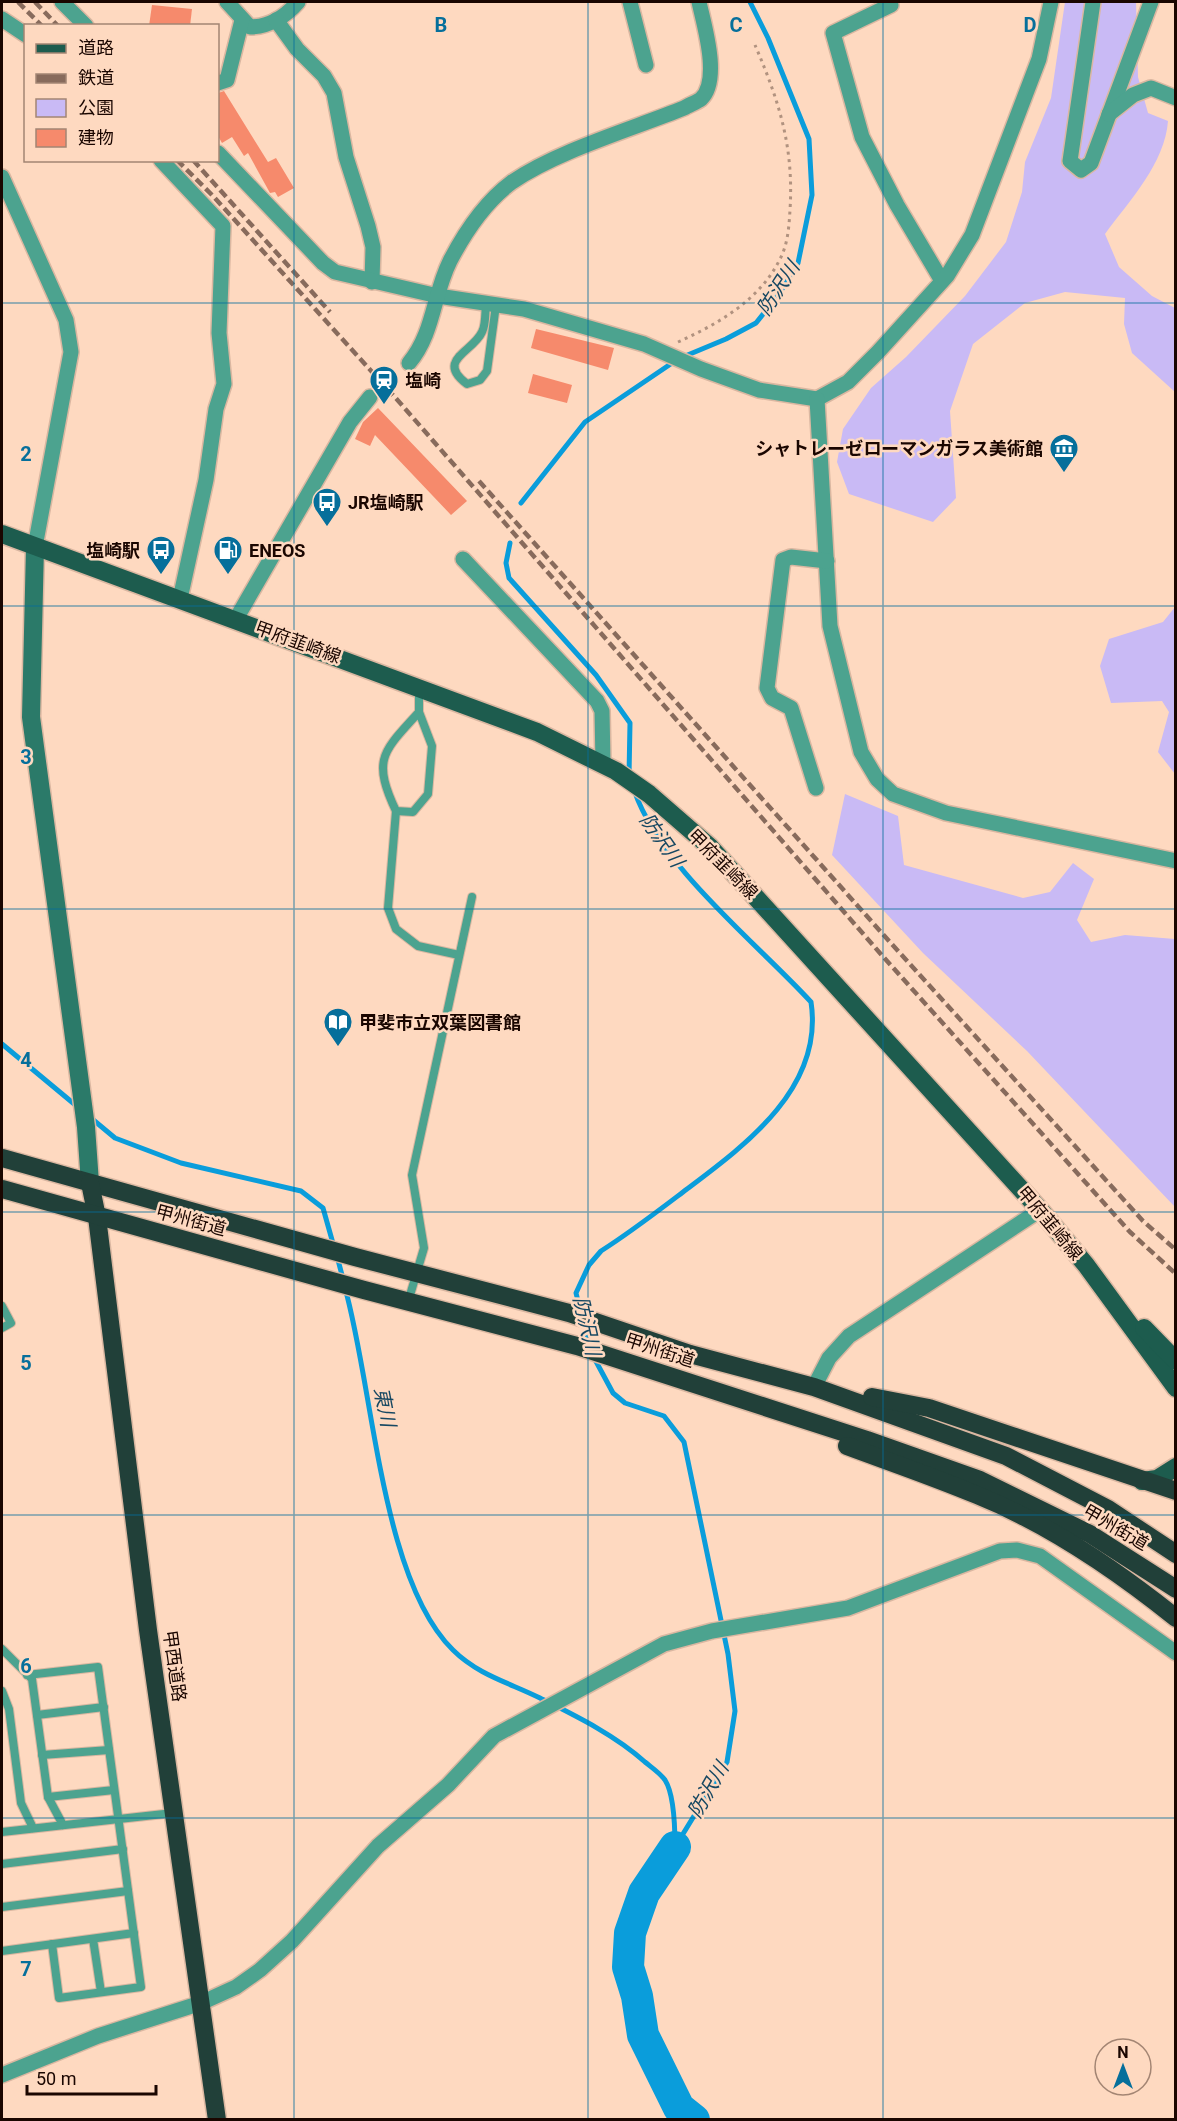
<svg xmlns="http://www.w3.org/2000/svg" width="1177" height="2121" font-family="Roboto,'Noto Sans JP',sans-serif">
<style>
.green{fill:#c9baf5}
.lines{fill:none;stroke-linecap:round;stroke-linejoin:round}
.stream{stroke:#0a9ddb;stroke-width:5}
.river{stroke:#0a9ddb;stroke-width:32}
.building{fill:#f68a6c}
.lane-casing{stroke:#dab7a1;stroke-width:10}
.street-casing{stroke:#dab7a1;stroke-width:18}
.secondary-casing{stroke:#dab7a1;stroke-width:21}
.primary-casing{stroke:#dab7a1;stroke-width:21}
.highway-casing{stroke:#dab7a1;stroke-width:21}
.path{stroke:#b1927f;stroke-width:3;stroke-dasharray:3 4.5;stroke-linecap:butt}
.lane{stroke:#4ca38f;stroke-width:8}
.street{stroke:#4ca38f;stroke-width:15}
.secondary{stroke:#2b7a69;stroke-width:18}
.primary{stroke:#1d5c4e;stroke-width:18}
.highway{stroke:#214039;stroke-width:18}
.rail{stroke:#886b5c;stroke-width:4.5;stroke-dasharray:9 4.5;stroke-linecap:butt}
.grid{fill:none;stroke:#066f9b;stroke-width:1.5;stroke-opacity:0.55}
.labels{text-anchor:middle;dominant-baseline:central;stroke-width:5;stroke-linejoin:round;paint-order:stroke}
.poi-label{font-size:18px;font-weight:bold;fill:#1a0600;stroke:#fed9c0;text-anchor:start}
.street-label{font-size:18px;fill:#1a0600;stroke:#fed9c0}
.water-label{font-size:20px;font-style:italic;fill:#174862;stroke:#fed9c0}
.grid-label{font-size:20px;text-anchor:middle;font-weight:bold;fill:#066f9b;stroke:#fed9c0;stroke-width:5;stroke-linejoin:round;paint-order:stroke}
</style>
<rect width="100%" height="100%" fill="#fed9c0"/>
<!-- green -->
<g class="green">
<path d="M1065,2H1136L1138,77L1148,113L1168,121C1165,163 1130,200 1105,234L1119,267L1152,296L1175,308V392L1132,353L1124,324L1125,298L1065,292L1025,303L973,344L950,411L956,498L933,522L849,494L837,462L843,429L871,388L906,357L965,296L1006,242L1022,192L1025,162L1051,98Z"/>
<polygon points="1175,607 1175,774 1158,752 1169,712 1162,701 1111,703 1100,666 1109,639 1163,622"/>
<polygon points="845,794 898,816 904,865 1023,898 1050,892 1073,863 1094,879 1077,920 1091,942 1125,935 1175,939 1175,1207 1027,1051 923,953 832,855"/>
</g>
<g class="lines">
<!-- stream -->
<g class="stream">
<polyline points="521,503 585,422 678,359 726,339 756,323 779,294 798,263 812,195 809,139 768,38 750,2"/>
<polyline points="510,543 506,563 509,578 596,675 630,723 629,776"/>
<polyline points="2,1044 79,1108"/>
<polyline points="91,1118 115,1138 181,1163 301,1191 323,1208 334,1247"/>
<polyline points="337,1256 343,1279"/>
<path d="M345,1288C373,1386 381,1580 453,1650C478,1675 510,1683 540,1698C576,1716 615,1735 645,1762C651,1767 660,1773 665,1780C674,1794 675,1830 675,1847"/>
<path d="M581,1313L576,1293L589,1265L601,1251C631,1232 658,1211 687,1189C747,1144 824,1087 811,1002C755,941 661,868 634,790"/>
<polyline points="584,1322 589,1345"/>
<polyline points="592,1354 613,1393 625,1403 664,1416 684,1442 728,1654 735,1711 727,1762 675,1847"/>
</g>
<!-- river -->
<polyline class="river" points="675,1847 644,1893 630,1933 628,1967 637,1996 643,2035 679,2108 694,2120"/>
</g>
<!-- building -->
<g class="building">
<polygon points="152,5 192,9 190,26 149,26"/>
<polygon points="224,91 268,162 276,158 294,188 278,197 275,192 270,193 248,153 244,156 232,137 222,143 218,136 218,93"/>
<polygon points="536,329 614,348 608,370 531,348"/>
<polygon points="533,374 572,385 567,403 528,393"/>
<polygon points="378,408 467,501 451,515 375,435 370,446 355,439 363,422"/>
</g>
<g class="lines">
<!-- lane casing -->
<g class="lane-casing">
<g id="lane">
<path d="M486,304C485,312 486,325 482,332C473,352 435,360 467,384L480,380L487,371L496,305"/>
<path d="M419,689V712L432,746L428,794L413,812L396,811C371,758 384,751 419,712"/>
<polyline points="396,811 388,908 396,929 418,946 459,955"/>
<polyline points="408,1302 424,1248 412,1175 472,897"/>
<polyline points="2,1306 11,1323 2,1328"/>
<polyline points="2,1649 32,1679 48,1797 63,1825"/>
<polyline points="27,1675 98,1667 141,1987 59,1998 52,1944"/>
<polyline points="2,1691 9,1709 21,1803 33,1828"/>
<polyline points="37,1715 104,1707"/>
<polyline points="42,1755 109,1750"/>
<polyline points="48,1797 114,1790"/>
<polyline points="2,1832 173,1813"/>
<polyline points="2,1864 123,1849"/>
<polyline points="2,1907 128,1891"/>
<polyline points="93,1939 101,1992"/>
<polyline points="2,1951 134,1933"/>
</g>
</g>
<!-- street casing -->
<g class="street-casing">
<g id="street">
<polyline points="62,2 86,26"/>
<path d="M227,2L250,27C269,27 286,16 298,2"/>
<polyline points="630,2 646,65"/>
<polyline points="890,2 891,5 833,33 862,137 897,205 942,281"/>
<polyline points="1093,2 1070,161 1081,170 1091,163 1151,2"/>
<polyline points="2,19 26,35"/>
<polyline points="276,20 297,49 324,76 334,93 346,157 368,226 373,247 372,282"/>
<polyline points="218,83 227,80 242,20"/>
<polyline points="1109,114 1133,95 1151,88 1176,98"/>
<polyline points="218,153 323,263 335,272 438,296 524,309 644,344 701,369 759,390 817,399 848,382 878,352 947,276 972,235 1039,59 1051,2"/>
<polyline points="161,160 223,226 219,333 224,384 216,409 206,480 180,599"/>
<polyline points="2,177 66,320 71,352 35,547"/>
<path d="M409,363C434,333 433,295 450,261C465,232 485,202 512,182C557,151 632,129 684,108C689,105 697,102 701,99C721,80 704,25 699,2"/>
<polyline points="817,399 830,626 861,752 877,779 893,794 946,813 1176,861"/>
<polyline points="463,559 597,701 602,711 603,763"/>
<polyline points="236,619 350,422 370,397"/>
<polyline points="816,788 791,708 772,698 767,688 783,560 791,557 827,561"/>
<polyline points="814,1387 829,1358 849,1336 1040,1210"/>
<polyline points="2,2075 98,2036 201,2003 236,1987 260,1970 292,1941 378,1846 448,1785 494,1736 664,1644 712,1631 848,1608 1000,1551 1017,1550 1040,1556 1176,1653"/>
</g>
</g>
<!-- secondary casing -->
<g class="secondary-casing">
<polyline id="secondary" points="35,547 31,717 86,1127 90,1183"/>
</g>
<!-- primary casing -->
<g class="primary-casing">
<g id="primary">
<polyline points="2,534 537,732 616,771 649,794 710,847 1040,1210 1086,1265 1176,1388"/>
<polyline points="1144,1328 1176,1361"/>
<polyline points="1142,1481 1157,1479 1176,1467"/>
</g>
</g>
<!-- highway casing -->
<g class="highway-casing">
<g id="highway">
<polyline points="2,1158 355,1257 569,1313 690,1354 814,1387 1006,1456 1108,1509 1176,1554"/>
<polyline points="90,1183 97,1217 148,1630 217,2120"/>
<polyline points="2,1189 364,1290 577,1346 867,1440 980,1480 1090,1534 1176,1589"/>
<polyline points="872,1397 929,1408 1176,1491"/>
<path d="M847,1446C890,1462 934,1477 977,1495C1049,1524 1115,1569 1176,1618"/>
</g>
</g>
<!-- path -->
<path class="path" d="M678,342C718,324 760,300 780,259C788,244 789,226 790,210C794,147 779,101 755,45"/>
<!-- lane -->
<use href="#lane" class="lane"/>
<!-- street -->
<use href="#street" class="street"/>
<!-- secondary -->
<use href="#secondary" class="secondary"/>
<!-- primary -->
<use href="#primary" class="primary"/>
<!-- highway -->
<use href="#highway" class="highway"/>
<!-- rail -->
<g class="rail">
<polyline points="18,2 42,26"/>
<polyline points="35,2 58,26"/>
<polyline points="177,160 213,196 401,404 879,952 1130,1232 1176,1274"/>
<polyline points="193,160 330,312"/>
<polyline points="479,481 889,941 1143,1221 1176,1250"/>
</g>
</g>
<!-- grid -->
<path class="grid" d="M294,2V2120M588,2V2120M883,2V2120M2,303H1176M2,606H1176M2,909H1176M2,1212H1176M2,1515H1176M2,1818H1176"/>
<!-- icons -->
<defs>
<g id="station-pin" transform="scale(1.5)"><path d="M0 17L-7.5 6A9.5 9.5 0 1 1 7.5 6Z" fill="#066f9b" stroke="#fed9c0"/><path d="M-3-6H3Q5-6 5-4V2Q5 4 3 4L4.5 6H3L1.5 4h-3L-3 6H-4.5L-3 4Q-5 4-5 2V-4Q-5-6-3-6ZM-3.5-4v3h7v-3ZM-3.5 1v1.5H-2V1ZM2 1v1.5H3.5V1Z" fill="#fff"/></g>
<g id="museum-pin" transform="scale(1.5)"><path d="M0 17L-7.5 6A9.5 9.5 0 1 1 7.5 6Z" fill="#066f9b" stroke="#fed9c0"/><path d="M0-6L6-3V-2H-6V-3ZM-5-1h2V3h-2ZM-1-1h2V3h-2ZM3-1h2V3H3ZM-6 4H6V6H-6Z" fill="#fff"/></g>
<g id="bus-pin" transform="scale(1.5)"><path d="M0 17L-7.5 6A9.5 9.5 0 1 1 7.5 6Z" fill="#066f9b" stroke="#fed9c0"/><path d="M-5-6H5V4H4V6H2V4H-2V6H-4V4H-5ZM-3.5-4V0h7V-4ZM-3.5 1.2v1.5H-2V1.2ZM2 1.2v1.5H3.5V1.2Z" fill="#fff"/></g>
<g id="fuel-pin" transform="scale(1.5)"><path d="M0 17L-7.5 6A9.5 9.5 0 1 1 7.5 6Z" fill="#066f9b" stroke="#fed9c0"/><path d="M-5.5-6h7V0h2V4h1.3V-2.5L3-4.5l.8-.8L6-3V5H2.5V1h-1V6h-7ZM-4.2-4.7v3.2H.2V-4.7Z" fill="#fff"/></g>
<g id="library-pin" transform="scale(1.5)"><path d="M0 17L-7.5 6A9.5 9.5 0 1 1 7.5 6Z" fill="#066f9b" stroke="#fed9c0"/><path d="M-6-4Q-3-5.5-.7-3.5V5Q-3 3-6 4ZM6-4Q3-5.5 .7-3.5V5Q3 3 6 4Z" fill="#fff"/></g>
</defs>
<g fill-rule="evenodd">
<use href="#station-pin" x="384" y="380"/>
<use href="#museum-pin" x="1064" y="448"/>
<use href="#bus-pin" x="327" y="502"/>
<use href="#bus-pin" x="161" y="550"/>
<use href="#fuel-pin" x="228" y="550"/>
<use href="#library-pin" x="338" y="1022"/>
</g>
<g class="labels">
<!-- poi labels -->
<g class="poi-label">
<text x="405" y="380">塩崎</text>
<text x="1043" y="448" text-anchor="end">シャトレーゼローマンガラス美術館</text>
<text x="348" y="502">JR塩崎駅</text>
<text x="140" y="550" text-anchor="end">塩崎駅</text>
<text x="249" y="550">ENEOS</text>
<text x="359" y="1022">甲斐市立双葉図書館</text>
</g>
<!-- street labels -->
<g class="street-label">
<text transform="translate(298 642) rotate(20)">甲府韮崎線</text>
<text transform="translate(723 864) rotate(45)">甲府韮崎線</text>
<text transform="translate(191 1220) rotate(15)">甲州街道</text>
<text transform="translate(1050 1223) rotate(50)">甲府韮崎線</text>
<text transform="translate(660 1350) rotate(18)">甲州街道</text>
<text transform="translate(1116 1527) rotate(30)">甲州街道</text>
<text transform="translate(175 1666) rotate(82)">甲西道路</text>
</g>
<!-- water labels -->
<g class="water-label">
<text transform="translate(778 288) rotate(-57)">防沢川</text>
<text transform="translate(662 840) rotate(55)">防沢川</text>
<text transform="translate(587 1326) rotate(77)">防沢川</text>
<text transform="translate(385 1407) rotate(79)">東川</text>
<text transform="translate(708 1790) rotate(-60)">防沢川</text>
</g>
</g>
<g class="grid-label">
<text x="441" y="32">B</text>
<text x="736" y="32">C</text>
<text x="1030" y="32">D</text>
<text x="26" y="461">2</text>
<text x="26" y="764">3</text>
<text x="26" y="1067">4</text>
<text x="26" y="1370">5</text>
<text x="26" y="1673">6</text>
<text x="26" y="1976">7</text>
</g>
<!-- border -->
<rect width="1177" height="2121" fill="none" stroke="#1a0600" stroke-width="6"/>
<!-- legend -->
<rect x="24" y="24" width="195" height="138" fill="#fed9c0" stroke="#a38573" stroke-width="1.5"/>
<rect x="36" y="44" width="30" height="9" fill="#1d5c4e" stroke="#a38573" stroke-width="1.5"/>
<text x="78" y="54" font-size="18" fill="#1a0600">道路</text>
<rect x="36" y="74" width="30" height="9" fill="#886b5c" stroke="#a38573" stroke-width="1.5"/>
<text x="78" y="84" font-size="18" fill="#1a0600">鉄道</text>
<rect x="36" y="99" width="30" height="18" fill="#c9baf5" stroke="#a38573" stroke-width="1.5"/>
<text x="78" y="114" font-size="18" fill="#1a0600">公園</text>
<rect x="36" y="129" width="30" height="18" fill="#f68a6c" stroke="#a38573" stroke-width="1.5"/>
<text x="78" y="144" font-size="18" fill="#1a0600">建物</text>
<!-- north arrow -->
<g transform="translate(1123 2067)"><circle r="28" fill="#fed9c0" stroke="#a38573" stroke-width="1.5"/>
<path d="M0-4.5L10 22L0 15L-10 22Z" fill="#066f9b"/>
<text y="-9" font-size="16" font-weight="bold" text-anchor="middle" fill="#1a0600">N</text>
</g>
<!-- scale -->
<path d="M27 2085v9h129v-9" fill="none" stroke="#1a0600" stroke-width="3"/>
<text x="36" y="2085" font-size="18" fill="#1a0600" stroke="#fed9c0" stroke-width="4.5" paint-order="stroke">50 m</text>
</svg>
